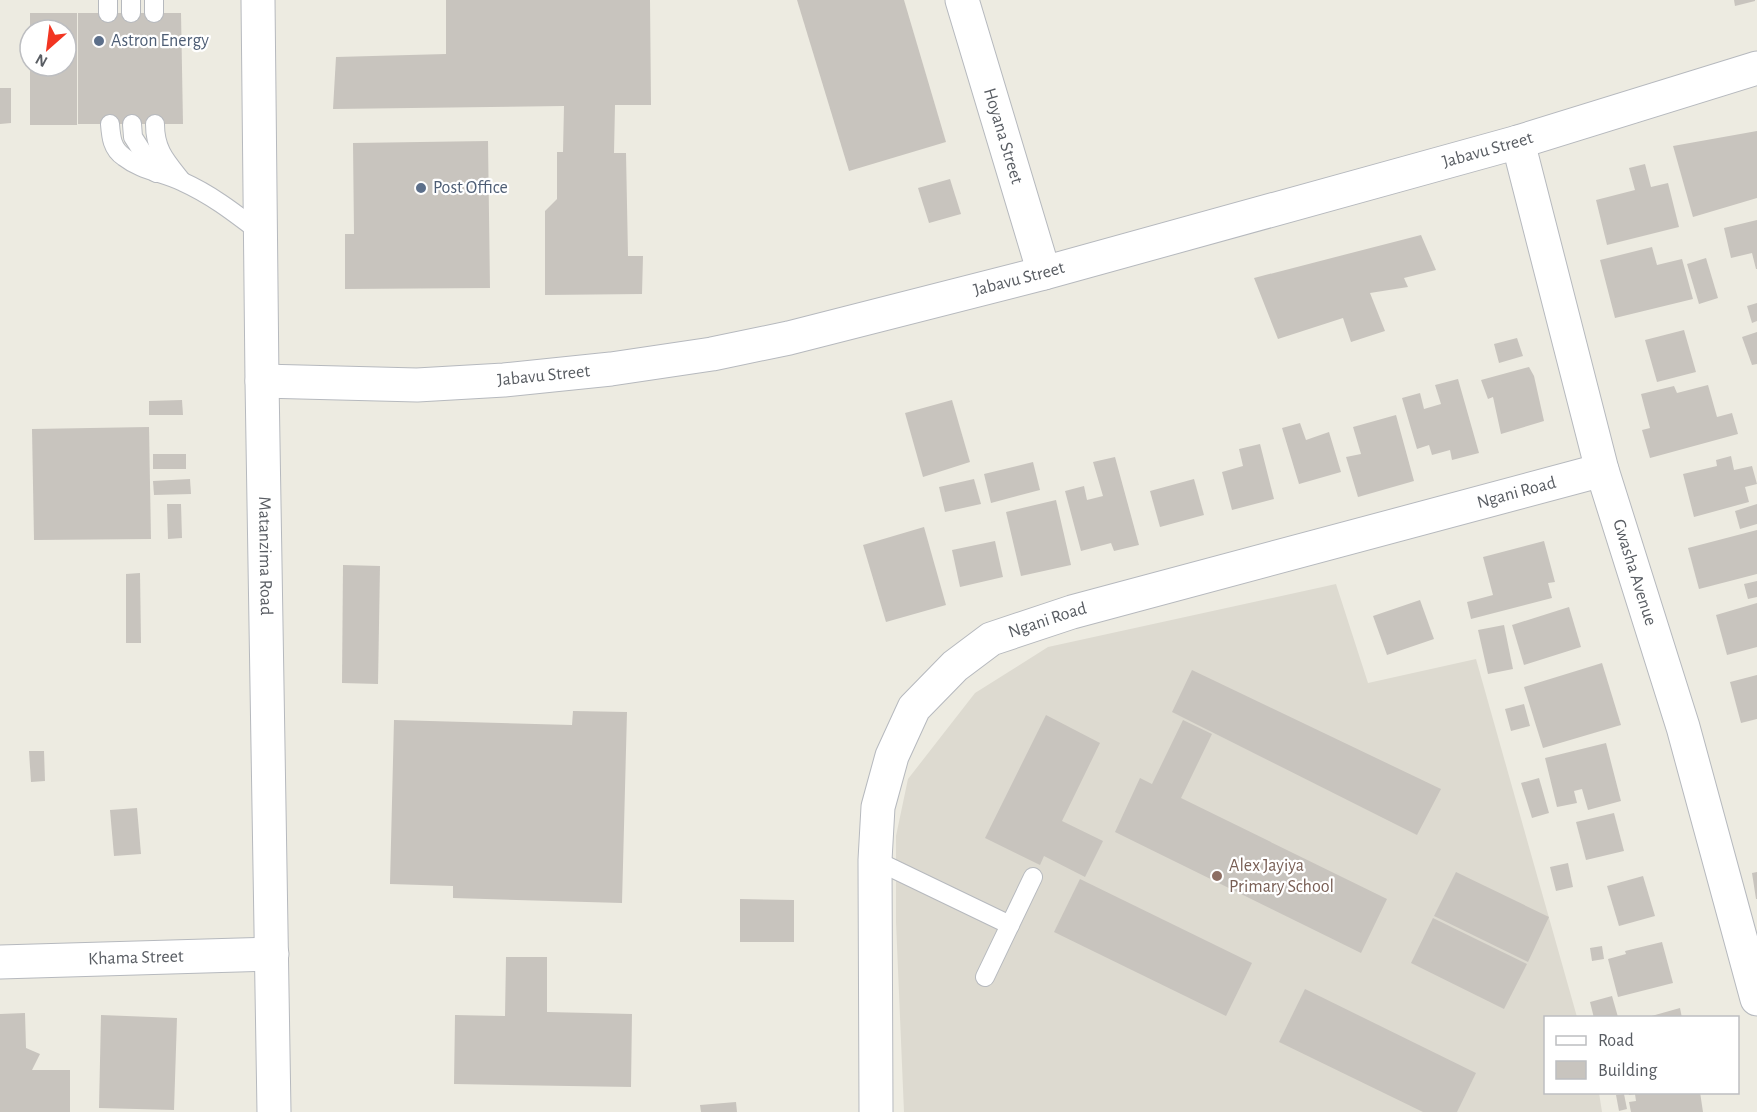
<svg xmlns="http://www.w3.org/2000/svg" width="1757" height="1112" font-family="'Alegreya Sans',sans-serif">
<style>
.education{fill:#dddad0}
.building{fill:#c8c4be}
.lines{fill:none;stroke-linecap:round;stroke-linejoin:round}
.service-casing{stroke:#b6b9be;stroke-width:20}
.minor-casing{stroke:#b6b9be;stroke-width:35}
.tertiary-casing{stroke:#b6b9be;stroke-width:35}
.service{stroke:#fff;stroke-width:18}
.minor{stroke:#fff;stroke-width:33}
.tertiary{stroke:#fff;stroke-width:33}
.service-dot{fill:#5c6f8a;stroke:#fff;stroke-width:2}
.education-dot{fill:#8d6e63;stroke:#fff;stroke-width:2}
.labels{text-anchor:middle;dominant-baseline:central;stroke-width:4.5;stroke-linejoin:round;paint-order:stroke}
.service-label{font-size:18px;fill:#4e5e75;stroke:#fff;text-anchor:start}
.street-label{font-size:18px;fill:#595d63;stroke:#fff}
.education-label{font-size:18px;fill:#785e54;stroke:#fff;text-anchor:start}
</style>
<rect width="100%" height="100%" fill="#edebe1"/>
<!-- education -->
<polygon class="education" points="1336,584 1368,683 1476,659 1577,1017 1546,1018 1546,1092 1599,1093 1602,1112 904,1112 896,922 896,836 908,779 975,693 1048,647"/>
<!-- building -->
<g class="building">
<polygon points="446,0 650,0 651,105 615,105 614,153 626,153 628,256 643,256 642,294 545,295 545,211 557,199 557,152 563,152 564,106 333,109 336,57 446,54"/>
<polygon points="797,0 904,0 946,142 849,171"/>
<polygon points="1734,0 1755,0 1755,1 1735,6"/>
<polygon points="30,13 77,13 77,125 30,125 30,66 66,66 66,30 30,30"/>
<polygon points="78,13 181,13 183,124 78,124"/>
<polygon points="0,88 11,88 11,123 0,124"/>
<polygon points="1757,131 1757,198 1693,217 1673,146"/>
<polygon points="488,141 490,288 345,289 345,234 354,234 353,143"/>
<polygon points="1645,164 1651,187 1668,183 1679,227 1607,245 1596,200 1635,190 1629,168"/>
<polygon points="950,179 961,214 929,223 918,188"/>
<polygon points="1757,220 1757,269 1756,269 1752,253 1731,258 1724,228"/>
<polygon points="1421,235 1436,270 1404,278 1408,287 1370,293 1385,331 1351,342 1343,318 1278,339 1254,278"/>
<polygon points="1652,247 1657,265 1682,259 1693,299 1615,318 1600,260"/>
<polygon points="1706,258 1718,298 1699,304 1687,264"/>
<polygon points="1757,303 1757,321 1752,323 1747,306"/>
<polygon points="1684,330 1696,372 1657,382 1645,340"/>
<polygon points="1757,332 1757,364 1752,365 1742,337"/>
<polygon points="1517,338 1523,356 1499,363 1494,344"/>
<polygon points="1529,367 1534,376 1544,421 1501,434 1493,397 1488,399 1481,380"/>
<polygon points="1458,379 1479,453 1452,460 1450,450 1432,455 1429,445 1417,449 1402,398 1420,393 1424,409 1441,404 1435,385"/>
<polygon points="1708,385 1717,417 1732,413 1738,434 1650,458 1642,430 1650,428 1641,394 1674,386 1677,393"/>
<polygon points="182,400 183,415 149,415 149,401"/>
<polygon points="952,400 970,462 923,477 905,413"/>
<polygon points="1396,415 1414,481 1358,497 1346,457 1361,454 1353,427"/>
<polygon points="1300,423 1306,440 1329,432 1341,472 1299,484 1282,428"/>
<polygon points="149,427 151,539 34,540 32,429"/>
<polygon points="1260,444 1274,499 1232,510 1222,472 1243,466 1239,449"/>
<rect x="153" y="454" width="33" height="15"/>
<polygon points="1731,456 1734,470 1752,466 1757,484 1745,487 1749,502 1694,517 1683,474 1717,466 1716,460"/>
<polygon points="1115,457 1139,545 1114,551 1111,543 1081,551 1065,491 1084,486 1087,500 1103,496 1093,462"/>
<polygon points="1033,462 1040,490 991,503 984,474"/>
<polygon points="190,479 191,494 154,495 153,481"/>
<polygon points="974,479 981,504 945,512 939,487"/>
<polygon points="1194,479 1204,515 1160,527 1150,491"/>
<polygon points="1056,500 1071,565 1021,576 1006,512"/>
<polygon points="167,504 181,504 182,538 168,539"/>
<polygon points="1757,504 1757,524 1740,529 1735,511"/>
<polygon points="924,527 946,605 886,622 863,545"/>
<polygon points="1757,530 1757,574 1699,589 1688,548"/>
<polygon points="995,541 1003,577 960,587 952,550"/>
<polygon points="1544,541 1555,582 1548,583 1552,598 1471,619 1467,602 1493,595 1483,557"/>
<polygon points="343,565 380,566 378,684 342,683"/>
<polygon points="140,573 141,643 126,643 126,574"/>
<polygon points="1757,581 1757,597 1748,599 1744,584"/>
<polygon points="1420,600 1434,639 1387,655 1373,616"/>
<polygon points="1757,603 1757,647 1727,655 1716,615"/>
<polygon points="1569,607 1581,647 1524,665 1512,625"/>
<polygon points="1504,625 1513,669 1488,674 1478,630"/>
<polygon points="1602,663 1621,725 1543,748 1524,687"/>
<polygon points="1192,670 1441,789 1417,835 1172,712"/>
<polygon points="1757,675 1757,719 1741,723 1730,682"/>
<polygon points="1524,704 1530,726 1511,731 1505,709"/>
<polygon points="573,711 627,712 622,903 453,898 453,886 390,884 394,720 572,725"/>
<polygon points="1046,715 1100,743 1062,821 1103,841 1085,877 1044,856 1040,865 985,838"/>
<polygon points="1183,720 1212,734 1181,798 1387,899 1361,953 1115,832 1140,778 1152,784"/>
<polygon points="1606,743 1621,801 1588,810 1582,789 1574,791 1577,803 1557,807 1545,758"/>
<polygon points="29,751 44,751 45,781 31,782"/>
<polygon points="1539,778 1549,813 1532,818 1521,783"/>
<polygon points="137,808 141,854 114,856 110,810"/>
<polygon points="1614,813 1624,851 1586,860 1576,822"/>
<polygon points="1568,863 1573,887 1556,891 1550,867"/>
<polygon points="1456,872 1549,917 1528,962 1434,916"/>
<polygon points="1757,872 1757,899 1756,899 1752,873"/>
<polygon points="1643,876 1655,916 1619,926 1607,886"/>
<polygon points="1080,879 1252,963 1226,1016 1054,932"/>
<polygon points="740,899 794,900 794,942 740,942"/>
<polygon points="1433,918 1527,964 1504,1009 1411,963"/>
<polygon points="1662,942 1673,983 1618,997 1608,959 1626,954 1625,951"/>
<polygon points="1602,946 1604,959 1592,961 1590,948"/>
<polygon points="506,957 547,957 547,1012 632,1014 631,1087 454,1084 455,1015 505,1016"/>
<polygon points="1305,989 1476,1073 1457,1112 1423,1112 1279,1042"/>
<polygon points="1612,996 1618,1017 1594,1018 1590,1002"/>
<polygon points="1680,1008 1682,1018 1648,1018 1648,1017"/>
<polygon points="25,1013 26,1048 40,1054 32,1070 70,1070 70,1112 0,1112 0,1014"/>
<polygon points="101,1015 177,1018 174,1110 99,1108"/>
<polygon points="1628,1092 1700,1092 1703,1112 1631,1112 1629,1102 1636,1101 1635,1094 1629,1095"/>
<polygon points="1624,1094 1627,1109 1619,1111 1616,1095"/>
<polygon points="736,1102 737,1112 701,1112 700,1105"/>
</g>
<g class="lines">
<!-- service casing -->
<g class="service-casing">
<g id="service">
<polyline points="131,0 131,13"/>
<polyline points="108,13 108,0"/>
<polyline points="154,13 154,0"/>
<path d="M110,124C111,137 112,149 124,157C142,171 163,172 183,182C212,195 236,214 261,233"/>
<polyline points="132,124 133,137 156,173"/>
<path d="M155,124C155,150 166,161 181,180"/>
<polyline points="875,860 1010,925"/>
<polyline points="985,977 1033,877"/>
</g>
</g>
<!-- minor casing -->
<g class="minor-casing">
<g id="minor">
<path id="s1" d="M962,0L1044,273"/>
<path id="s2" d="M1518,142L1602,470L1683,727L1757,999"/>
<path id="s3" d="M0,962L272,954"/>
<path id="s4" d="M876,1112L875,860L878,807L892,756L914,708L955,666L991,639L1072,612L1602,470"/>
</g>
</g>
<!-- tertiary casing -->
<g class="tertiary-casing">
<g id="tertiary">
<path id="s5" d="M258,0L262,381L274,1112"/>
<path id="s6" d="M262,381L417,385L504,380L611,369L712,354L789,338L1044,273L1518,142L1757,68"/>
</g>
</g>
<!-- service -->
<use href="#service" class="service"/>
<!-- minor -->
<use href="#minor" class="minor"/>
<!-- tertiary -->
<use href="#tertiary" class="tertiary"/>
</g>
<!-- markers -->
<g class="service-dot">
<circle cx="99" cy="41" r="6"/>
<circle cx="421" cy="188" r="6"/>
</g>
<circle class="education-dot" cx="1217" cy="876" r="6"/>
<g class="labels">
<!-- service labels -->
<g class="service-label">
<text x="111" y="41">Astron Energy</text>
<text x="433" y="188">Post Office</text>
</g>
<!-- street labels -->
<g class="street-label">
<text stroke="none"><textPath href="#s1" startOffset="142">Hoyana Street</textPath></text>
<text stroke="none"><textPath href="#s6" startOffset="1254">Jabavu Street</textPath></text>
<text stroke="none"><textPath href="#s6" startOffset="768">Jabavu Street</textPath></text>
<text stroke="none"><textPath href="#s6" startOffset="282">Jabavu Street</textPath></text>
<text stroke="none"><textPath href="#s4" startOffset="1060">Ngani Road</textPath></text>
<text stroke="none"><textPath href="#s5" startOffset="556">Matanzima Road</textPath></text>
<text stroke="none"><textPath href="#s2" startOffset="446">Gwasha Avenue</textPath></text>
<text stroke="none"><textPath href="#s4" startOffset="574">Ngani Road</textPath></text>
<text stroke="none"><textPath href="#s3" startOffset="136">Khama Street</textPath></text>
</g>
<!-- education labels -->
<g class="education-label">
<text x="1229" y="866">Alex Jayiya<tspan x="1229" dy="21">Primary School</tspan></text>
</g>
</g>
<!-- legend -->
<rect x="1544" y="1016" width="195" height="78" fill="#ffffff" stroke="#bdbec1" stroke-width="1.5"/>
<rect x="1556" y="1036" width="30" height="9" fill="#ffffff" stroke="#bdbec1" stroke-width="1.5"/>
<text x="1598" y="1046" font-size="18" fill="#595d63">Road</text>
<rect x="1556" y="1061" width="30" height="18" fill="#c8c4be" stroke="#bdbec1" stroke-width="1.5"/>
<text x="1598" y="1076" font-size="18" fill="#595d63">Building</text>
<!-- north arrow -->
<g transform="translate(48 48) rotate(208)"><circle r="28" fill="#ffffff" stroke="#bdbec1" stroke-width="1.5"/>
<path d="M0-4.5L10 22L0 15L-10 22Z" fill="#f23522"/>
<text y="-9" font-size="16" font-weight="bold" text-anchor="middle" fill="#595d63">N</text>
</g>
</svg>
